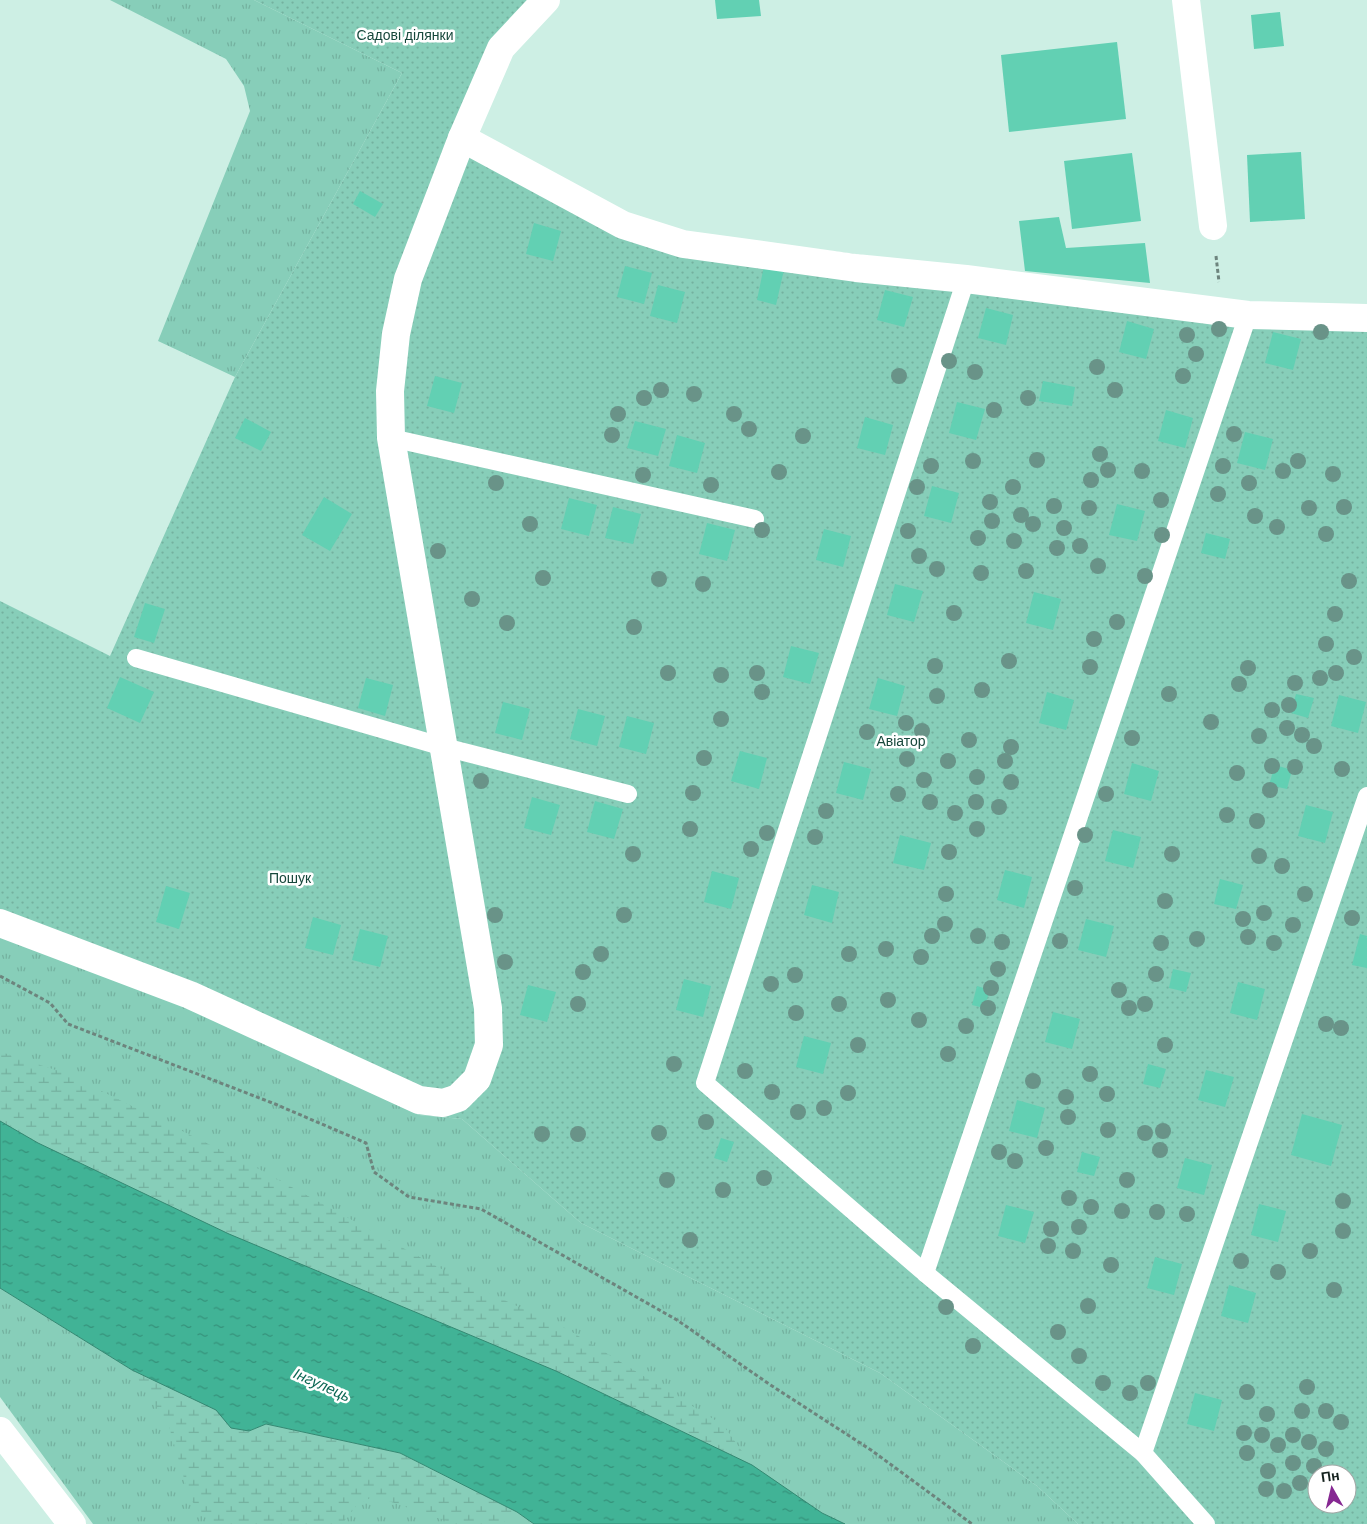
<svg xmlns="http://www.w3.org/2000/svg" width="1367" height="1524" font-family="'DM Sans',sans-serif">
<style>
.grass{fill:url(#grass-tufts)}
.wetland{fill:url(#wetland-marsh)}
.garden{fill:url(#garden-dots);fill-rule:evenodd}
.water{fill:url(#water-ripples);stroke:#348872}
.building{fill:#62d0b3}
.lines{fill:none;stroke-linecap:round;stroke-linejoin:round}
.path{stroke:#6d847d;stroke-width:3;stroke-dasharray:4 2.5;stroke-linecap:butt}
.service{stroke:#fff;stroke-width:18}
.minor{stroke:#fff;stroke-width:28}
.tree{fill:#699388}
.labels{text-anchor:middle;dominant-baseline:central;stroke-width:5;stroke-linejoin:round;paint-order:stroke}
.park-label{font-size:14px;fill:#18483c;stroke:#fff}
.water-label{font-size:15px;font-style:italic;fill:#0c6754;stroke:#fff}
</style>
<defs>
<pattern id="grass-tufts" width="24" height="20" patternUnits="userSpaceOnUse" patternTransform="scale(1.25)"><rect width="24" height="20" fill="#87ceb9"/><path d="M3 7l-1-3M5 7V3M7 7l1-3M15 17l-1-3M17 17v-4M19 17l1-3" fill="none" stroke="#74b19f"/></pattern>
<pattern id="wetland-marsh" width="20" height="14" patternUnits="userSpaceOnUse" patternTransform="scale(1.25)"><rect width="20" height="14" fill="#87ceb9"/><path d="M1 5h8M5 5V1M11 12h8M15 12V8" fill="none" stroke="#74b19f"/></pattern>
<pattern id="garden-dots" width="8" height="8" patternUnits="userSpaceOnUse" patternTransform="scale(1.25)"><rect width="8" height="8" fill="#87ceb9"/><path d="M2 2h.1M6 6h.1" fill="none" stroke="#74b19f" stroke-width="1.8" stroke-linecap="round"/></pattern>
<pattern id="water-ripples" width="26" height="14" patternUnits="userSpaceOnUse" patternTransform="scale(1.25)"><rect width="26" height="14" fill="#41b396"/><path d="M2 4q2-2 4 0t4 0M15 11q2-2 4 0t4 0" fill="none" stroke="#35917a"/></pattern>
</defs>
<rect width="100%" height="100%" fill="#cdefe4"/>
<!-- grass -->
<g class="grass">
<polygon points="110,0 254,0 402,73 235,377 158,341 250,111 244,86 226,59"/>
<polygon points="0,934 187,1005 419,1115 462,1119 581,1223 880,1373 1037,1486 1078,1524 845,1524 0,1121"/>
<polygon points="0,1288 132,1370 217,1410 232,1428 517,1512 534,1524 93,1524 0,1397"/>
</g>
<!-- wetland -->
<g class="wetland">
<polygon points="0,1052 65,1073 255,1167 469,1284 567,1329 723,1425 752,1465 705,1469 0,1162"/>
<polygon points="132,1370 217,1410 232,1428 249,1431 266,1424 400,1453 517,1512 501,1524 455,1524 374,1496 357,1505 342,1524 212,1524 190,1499 168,1423"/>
</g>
<!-- garden -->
<path class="garden" d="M254,0H529L462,138L623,225L1367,318V1524H1078L1037,1486L880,1373L581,1223L462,1119L419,1115L187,1005L0,934V601L110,656L235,377L402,73ZM1317,1474H1347V1504H1317Z"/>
<!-- water -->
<polygon class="water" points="0,1121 38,1143 229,1234 556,1371 752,1465 822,1513 845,1524 534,1524 517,1512 400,1453 266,1424 249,1431 231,1428 216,1410 132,1370 0,1288"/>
<!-- building -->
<g class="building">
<polygon points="715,0 759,0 761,16 717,19"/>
<polygon points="1280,12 1284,46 1254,49 1251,15"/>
<polygon points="1117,42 1126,119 1009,132 1001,55"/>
<polygon points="1301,152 1305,219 1250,222 1247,155"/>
<polygon points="1132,153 1141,221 1072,229 1064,161"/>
<polygon points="360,191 383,204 375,217 353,204"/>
<polygon points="1059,217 1066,248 1145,243 1150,283 1025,271 1019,221"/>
<polygon points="534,223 561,231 553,261 526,254"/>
<polygon points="765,261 785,265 776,305 757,300"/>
<polygon points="625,266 652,273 644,304 617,297"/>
<polygon points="658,285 685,292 677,323 650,316"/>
<polygon points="885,290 913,297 904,327 877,320"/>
<polygon points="986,308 1013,315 1006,345 978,338"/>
<polygon points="1127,321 1154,329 1146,359 1119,352"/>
<polygon points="1273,332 1301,339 1293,370 1265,363"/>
<polygon points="435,376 462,383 454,413 427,406"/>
<polygon points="1043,381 1075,387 1072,406 1039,401"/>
<polygon points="957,402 985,409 976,440 949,433"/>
<polygon points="1166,410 1193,418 1185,448 1158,441"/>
<polygon points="865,417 893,425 885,455 857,448"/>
<polygon points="245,418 271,432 261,451 235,438"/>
<polygon points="635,421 666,429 658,456 627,448"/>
<polygon points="1245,432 1273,439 1265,470 1237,463"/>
<polygon points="677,435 705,443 697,473 669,466"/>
<polygon points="932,486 959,493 951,523 924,516"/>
<polygon points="324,497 352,514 330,551 302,535"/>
<polygon points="569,498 597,505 589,536 561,529"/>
<polygon points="1117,504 1145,511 1137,541 1109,535"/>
<polygon points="613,507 641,514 633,544 605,538"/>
<polygon points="707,523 735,530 727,561 699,554"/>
<polygon points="824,529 851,536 843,567 816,560"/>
<polygon points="1206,533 1230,539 1225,559 1201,553"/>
<polygon points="895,584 923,591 914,622 887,615"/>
<polygon points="1034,592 1061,599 1053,630 1026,623"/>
<polygon points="145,603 165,609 154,643 134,637"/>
<polygon points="791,646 819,653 810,684 783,677"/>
<polygon points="120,677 154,692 140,723 107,708"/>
<polygon points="366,678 393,685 385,716 358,708"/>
<polygon points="878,678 905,686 897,716 869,709"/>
<polygon points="1047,692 1074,700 1066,730 1039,723"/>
<polygon points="1296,694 1314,698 1308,718 1291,713"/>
<polygon points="1339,695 1366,702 1358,733 1331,726"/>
<polygon points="503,702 530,709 522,740 495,733"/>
<polygon points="578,709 605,716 597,746 570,739"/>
<polygon points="627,716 654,723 646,754 619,747"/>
<polygon points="740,751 767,758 759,789 731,781"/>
<polygon points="844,762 871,769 863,800 836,793"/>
<polygon points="1132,763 1159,771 1151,801 1124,794"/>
<polygon points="1275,765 1292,770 1287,789 1269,785"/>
<polygon points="532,797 560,805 551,835 524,828"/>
<polygon points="595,801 623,809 614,839 587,832"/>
<polygon points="1306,805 1333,812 1325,843 1298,836"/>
<polygon points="1113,830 1141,837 1133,868 1105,861"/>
<polygon points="900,835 931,843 924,870 893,863"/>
<polygon points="1005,870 1032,877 1024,908 997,900"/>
<polygon points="712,871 739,878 731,909 704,902"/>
<polygon points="1220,879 1243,885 1236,909 1214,904"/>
<polygon points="812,885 839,892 832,923 804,915"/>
<polygon points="166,886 190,893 179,929 156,922"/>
<polygon points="313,917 341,925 333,955 305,948"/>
<polygon points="1086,919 1114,926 1106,957 1078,950"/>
<polygon points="360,929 388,936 380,967 352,960"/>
<polygon points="1360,934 1367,936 1367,968 1352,965"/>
<polygon points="1173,969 1191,973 1186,992 1169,988"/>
<polygon points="684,979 711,986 703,1017 676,1010"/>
<polygon points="1238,982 1265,989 1257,1020 1230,1013"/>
<polygon points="528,985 556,992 547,1022 520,1015"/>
<polygon points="977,986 990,990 984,1008 972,1005"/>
<polygon points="1053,1012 1080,1019 1072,1049 1045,1042"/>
<polygon points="804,1036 831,1043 823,1074 796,1067"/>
<polygon points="1148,1064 1166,1069 1160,1088 1143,1084"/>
<polygon points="1206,1070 1234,1077 1225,1107 1198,1100"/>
<polygon points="1017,1100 1045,1108 1037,1138 1009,1131"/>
<polygon points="1302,1114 1342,1125 1331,1166 1291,1155"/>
<polygon points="721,1138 734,1142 727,1162 714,1158"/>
<polygon points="1082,1152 1100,1157 1094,1176 1077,1172"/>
<polygon points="1185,1158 1212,1165 1204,1195 1177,1188"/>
<polygon points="1259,1204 1286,1211 1278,1242 1251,1235"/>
<polygon points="1006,1205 1034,1212 1025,1243 998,1236"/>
<polygon points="1155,1257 1182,1264 1174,1295 1147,1288"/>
<polygon points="1229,1285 1256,1293 1248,1323 1221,1316"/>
<polygon points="1195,1393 1222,1400 1214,1431 1187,1424"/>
</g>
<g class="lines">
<!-- path -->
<g class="path">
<polyline points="1216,256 1219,282"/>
<polyline points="0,976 50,1003 68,1024 275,1104 366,1143 374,1172 409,1197 481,1209 677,1320 769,1384 871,1450 972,1524"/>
</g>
<!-- service -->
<g class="service">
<polyline points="966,279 705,1083 925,1273 1143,1453 1206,1524"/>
<polyline points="391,438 755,519"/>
<polyline points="136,658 444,747 628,794"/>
<polyline points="925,1273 1248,315"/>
<polyline points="1143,1453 1367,796"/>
</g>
<!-- minor -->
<g class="minor">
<polyline points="1186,0 1213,226"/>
<polyline points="462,138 623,225 683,244 856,268 966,279 1248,315 1367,318"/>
<polyline points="0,923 190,995 419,1100 443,1103 458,1098 477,1079 489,1045 488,1008 391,438 390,391 396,334 408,279 462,138 501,48 546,0"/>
<polyline points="0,1431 72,1524"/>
</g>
</g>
<!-- trees -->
<g class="tree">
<circle cx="1219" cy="329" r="8"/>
<circle cx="1321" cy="332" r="8"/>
<circle cx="1187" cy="335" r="8"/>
<circle cx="1196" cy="354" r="8"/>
<circle cx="949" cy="361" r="8"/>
<circle cx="1097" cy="367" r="8"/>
<circle cx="975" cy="372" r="8"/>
<circle cx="899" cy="376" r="8"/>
<circle cx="1183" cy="376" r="8"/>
<circle cx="661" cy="390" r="8"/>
<circle cx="1115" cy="390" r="8"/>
<circle cx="694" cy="394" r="8"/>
<circle cx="644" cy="398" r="8"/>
<circle cx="1028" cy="398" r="8"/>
<circle cx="994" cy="410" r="8"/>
<circle cx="618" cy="414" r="8"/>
<circle cx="734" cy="414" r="8"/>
<circle cx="749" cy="429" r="8"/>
<circle cx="1234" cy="434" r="8"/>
<circle cx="612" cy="435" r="8"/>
<circle cx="803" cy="436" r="8"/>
<circle cx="1100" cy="454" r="8"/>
<circle cx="1037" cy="460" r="8"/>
<circle cx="973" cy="461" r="8"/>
<circle cx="1298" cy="461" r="8"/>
<circle cx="931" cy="466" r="8"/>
<circle cx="1223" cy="466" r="8"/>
<circle cx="1108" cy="470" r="8"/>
<circle cx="1142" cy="471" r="8"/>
<circle cx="1283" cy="471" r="8"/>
<circle cx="779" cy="472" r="8"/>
<circle cx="1333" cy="474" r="8"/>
<circle cx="643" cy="475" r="8"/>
<circle cx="1091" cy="480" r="8"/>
<circle cx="496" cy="483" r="8"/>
<circle cx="1249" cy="483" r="8"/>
<circle cx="711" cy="485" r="8"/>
<circle cx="917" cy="487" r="8"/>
<circle cx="1013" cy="487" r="8"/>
<circle cx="1218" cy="494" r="8"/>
<circle cx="1161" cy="500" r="8"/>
<circle cx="990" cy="502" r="8"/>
<circle cx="1054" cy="506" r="8"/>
<circle cx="1344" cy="507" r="8"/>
<circle cx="1089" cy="508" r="8"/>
<circle cx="1309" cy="508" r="8"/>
<circle cx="1021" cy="515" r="8"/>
<circle cx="1255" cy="516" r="8"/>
<circle cx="992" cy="521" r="8"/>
<circle cx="530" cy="524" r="8"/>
<circle cx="1033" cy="524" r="8"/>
<circle cx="1277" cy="527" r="8"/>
<circle cx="1064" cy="528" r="8"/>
<circle cx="762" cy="530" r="8"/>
<circle cx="908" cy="531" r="8"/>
<circle cx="1326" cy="534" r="8"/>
<circle cx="1162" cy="535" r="8"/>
<circle cx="978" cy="538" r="8"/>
<circle cx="1014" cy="541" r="8"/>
<circle cx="1080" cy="546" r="8"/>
<circle cx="1057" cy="548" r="8"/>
<circle cx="438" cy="551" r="8"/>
<circle cx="919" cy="556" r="8"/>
<circle cx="1098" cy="566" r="8"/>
<circle cx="937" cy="569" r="8"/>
<circle cx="1026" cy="571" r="8"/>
<circle cx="981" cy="573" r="8"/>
<circle cx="1145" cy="576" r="8"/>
<circle cx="543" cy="578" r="8"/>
<circle cx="659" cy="579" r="8"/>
<circle cx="1349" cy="581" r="8"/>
<circle cx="703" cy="584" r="8"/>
<circle cx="472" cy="599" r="8"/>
<circle cx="954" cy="613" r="8"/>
<circle cx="1335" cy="614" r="8"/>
<circle cx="1117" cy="622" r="8"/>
<circle cx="507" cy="623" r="8"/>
<circle cx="634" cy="627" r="8"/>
<circle cx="1094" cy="639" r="8"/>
<circle cx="1326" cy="644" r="8"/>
<circle cx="1354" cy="657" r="8"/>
<circle cx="1009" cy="661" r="8"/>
<circle cx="935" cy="666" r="8"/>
<circle cx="1090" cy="667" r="8"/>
<circle cx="1248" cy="668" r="8"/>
<circle cx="668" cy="673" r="8"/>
<circle cx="757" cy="673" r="8"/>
<circle cx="1336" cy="673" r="8"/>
<circle cx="721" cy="675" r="8"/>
<circle cx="1320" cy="678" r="8"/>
<circle cx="1295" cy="683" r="8"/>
<circle cx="1239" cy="684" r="8"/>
<circle cx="982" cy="690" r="8"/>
<circle cx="762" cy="692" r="8"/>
<circle cx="1169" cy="694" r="8"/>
<circle cx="937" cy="696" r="8"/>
<circle cx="1289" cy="705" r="8"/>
<circle cx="1272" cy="710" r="8"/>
<circle cx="721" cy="719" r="8"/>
<circle cx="1211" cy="722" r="8"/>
<circle cx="906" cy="723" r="8"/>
<circle cx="1287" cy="728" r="8"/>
<circle cx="922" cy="731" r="8"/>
<circle cx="867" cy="732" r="8"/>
<circle cx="1302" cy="735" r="8"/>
<circle cx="1259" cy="736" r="8"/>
<circle cx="1132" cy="738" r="8"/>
<circle cx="969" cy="740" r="8"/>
<circle cx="1314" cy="746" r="8"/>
<circle cx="1011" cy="747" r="8"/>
<circle cx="704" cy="758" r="8"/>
<circle cx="907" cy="759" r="8"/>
<circle cx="948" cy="761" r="8"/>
<circle cx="1005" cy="761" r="8"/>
<circle cx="1272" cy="766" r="8"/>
<circle cx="1295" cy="767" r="8"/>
<circle cx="1342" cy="769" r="8"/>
<circle cx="1237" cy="773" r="8"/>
<circle cx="977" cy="777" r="8"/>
<circle cx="924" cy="780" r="8"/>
<circle cx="481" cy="781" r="8"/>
<circle cx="1011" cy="782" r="8"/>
<circle cx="1270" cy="790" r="8"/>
<circle cx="693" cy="793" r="8"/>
<circle cx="898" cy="794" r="8"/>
<circle cx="1106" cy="794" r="8"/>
<circle cx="930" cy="802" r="8"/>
<circle cx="976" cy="802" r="8"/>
<circle cx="999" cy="807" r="8"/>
<circle cx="826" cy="811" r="8"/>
<circle cx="955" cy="813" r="8"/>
<circle cx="1227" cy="815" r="8"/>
<circle cx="1257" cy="821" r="8"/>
<circle cx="690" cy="829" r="8"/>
<circle cx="977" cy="829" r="8"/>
<circle cx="767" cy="833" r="8"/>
<circle cx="1085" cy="835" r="8"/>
<circle cx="815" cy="837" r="8"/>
<circle cx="751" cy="849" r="8"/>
<circle cx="949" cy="852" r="8"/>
<circle cx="633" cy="854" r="8"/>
<circle cx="1172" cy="854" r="8"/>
<circle cx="1259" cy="856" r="8"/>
<circle cx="1282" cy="866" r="8"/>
<circle cx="1075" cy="888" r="8"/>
<circle cx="946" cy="894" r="8"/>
<circle cx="1305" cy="894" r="8"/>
<circle cx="1165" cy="901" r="8"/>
<circle cx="1264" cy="913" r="8"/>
<circle cx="495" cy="915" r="8"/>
<circle cx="624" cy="915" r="8"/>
<circle cx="1352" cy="918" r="8"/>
<circle cx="1243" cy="919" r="8"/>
<circle cx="945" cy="924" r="8"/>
<circle cx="1293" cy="925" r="8"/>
<circle cx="932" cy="936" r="8"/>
<circle cx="978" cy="936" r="8"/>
<circle cx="1248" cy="937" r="8"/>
<circle cx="1197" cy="939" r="8"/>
<circle cx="1060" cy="941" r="8"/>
<circle cx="1002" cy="942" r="8"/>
<circle cx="1161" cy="943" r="8"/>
<circle cx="1274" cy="943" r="8"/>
<circle cx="886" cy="949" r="8"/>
<circle cx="601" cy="954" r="8"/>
<circle cx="849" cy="954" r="8"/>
<circle cx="921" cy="957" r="8"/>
<circle cx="505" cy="962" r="8"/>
<circle cx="998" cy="969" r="8"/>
<circle cx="583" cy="972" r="8"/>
<circle cx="1156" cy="974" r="8"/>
<circle cx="795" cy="975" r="8"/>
<circle cx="771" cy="984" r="8"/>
<circle cx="991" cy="988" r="8"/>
<circle cx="1119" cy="990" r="8"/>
<circle cx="888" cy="1000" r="8"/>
<circle cx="578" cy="1004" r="8"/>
<circle cx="839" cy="1004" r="8"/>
<circle cx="1145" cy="1004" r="8"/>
<circle cx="988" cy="1008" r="8"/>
<circle cx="1129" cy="1008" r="8"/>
<circle cx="796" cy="1013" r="8"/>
<circle cx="919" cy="1020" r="8"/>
<circle cx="1326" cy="1024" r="8"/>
<circle cx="966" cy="1026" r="8"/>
<circle cx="1341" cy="1028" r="8"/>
<circle cx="858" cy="1045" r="8"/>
<circle cx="1165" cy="1045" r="8"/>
<circle cx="948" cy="1054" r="8"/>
<circle cx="674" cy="1064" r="8"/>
<circle cx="745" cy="1071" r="8"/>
<circle cx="1090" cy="1074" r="8"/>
<circle cx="1033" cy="1081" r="8"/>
<circle cx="772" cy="1092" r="8"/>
<circle cx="848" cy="1093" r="8"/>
<circle cx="1107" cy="1094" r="8"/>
<circle cx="1066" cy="1097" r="8"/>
<circle cx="824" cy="1108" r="8"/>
<circle cx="798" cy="1112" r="8"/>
<circle cx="1068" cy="1117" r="8"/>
<circle cx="706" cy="1122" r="8"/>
<circle cx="1108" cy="1130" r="8"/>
<circle cx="1163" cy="1131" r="8"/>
<circle cx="659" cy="1133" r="8"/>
<circle cx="1145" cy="1133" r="8"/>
<circle cx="542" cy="1134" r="8"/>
<circle cx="578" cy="1134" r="8"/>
<circle cx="1046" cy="1148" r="8"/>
<circle cx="1160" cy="1150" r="8"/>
<circle cx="999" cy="1152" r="8"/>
<circle cx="1015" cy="1161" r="8"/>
<circle cx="764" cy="1178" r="8"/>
<circle cx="667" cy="1180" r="8"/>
<circle cx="1127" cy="1180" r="8"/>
<circle cx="723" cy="1190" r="8"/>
<circle cx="1069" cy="1198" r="8"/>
<circle cx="1343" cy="1201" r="8"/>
<circle cx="1091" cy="1207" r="8"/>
<circle cx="1122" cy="1211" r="8"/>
<circle cx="1157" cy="1212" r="8"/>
<circle cx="1187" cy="1214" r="8"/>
<circle cx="1079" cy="1227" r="8"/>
<circle cx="1051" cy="1229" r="8"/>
<circle cx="1343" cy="1231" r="8"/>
<circle cx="690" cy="1240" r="8"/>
<circle cx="1048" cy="1246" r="8"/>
<circle cx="1073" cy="1251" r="8"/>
<circle cx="1310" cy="1251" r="8"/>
<circle cx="1241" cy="1261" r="8"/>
<circle cx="1111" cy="1265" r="8"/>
<circle cx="1278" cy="1272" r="8"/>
<circle cx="1334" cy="1290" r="8"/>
<circle cx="1088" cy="1306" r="8"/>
<circle cx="946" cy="1307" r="8"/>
<circle cx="1058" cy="1332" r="8"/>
<circle cx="973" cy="1346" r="8"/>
<circle cx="1079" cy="1356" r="8"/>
<circle cx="1103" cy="1383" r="8"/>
<circle cx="1148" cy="1383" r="8"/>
<circle cx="1307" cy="1387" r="8"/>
<circle cx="1247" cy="1392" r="8"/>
<circle cx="1130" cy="1393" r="8"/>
<circle cx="1302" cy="1411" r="8"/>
<circle cx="1326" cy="1411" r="8"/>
<circle cx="1267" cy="1414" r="8"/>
<circle cx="1341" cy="1422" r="8"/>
<circle cx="1244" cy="1433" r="8"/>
<circle cx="1262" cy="1435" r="8"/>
<circle cx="1293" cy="1435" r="8"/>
<circle cx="1309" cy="1442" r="8"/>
<circle cx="1278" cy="1445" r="8"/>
<circle cx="1326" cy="1449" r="8"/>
<circle cx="1247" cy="1453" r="8"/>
<circle cx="1293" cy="1463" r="8"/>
<circle cx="1314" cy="1466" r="8"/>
<circle cx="1268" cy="1471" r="8"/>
<circle cx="1300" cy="1483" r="8"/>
<circle cx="1266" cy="1489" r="8"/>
<circle cx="1284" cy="1491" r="8"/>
</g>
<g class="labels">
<!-- park labels -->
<g class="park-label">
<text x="405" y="35">Садові ділянки</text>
<text x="901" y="741">Авіатор</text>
<text x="290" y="878">Пошук</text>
</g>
<!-- water labels -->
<g class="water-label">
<text transform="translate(322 1385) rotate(24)">Інгулець</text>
</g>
</g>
<!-- north arrow -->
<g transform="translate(1332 1489) rotate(352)"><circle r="24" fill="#ffffff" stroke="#a1a7a5"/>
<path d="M0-4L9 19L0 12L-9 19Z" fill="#862892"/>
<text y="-8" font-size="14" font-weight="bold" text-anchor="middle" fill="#15221e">Пн</text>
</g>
</svg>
